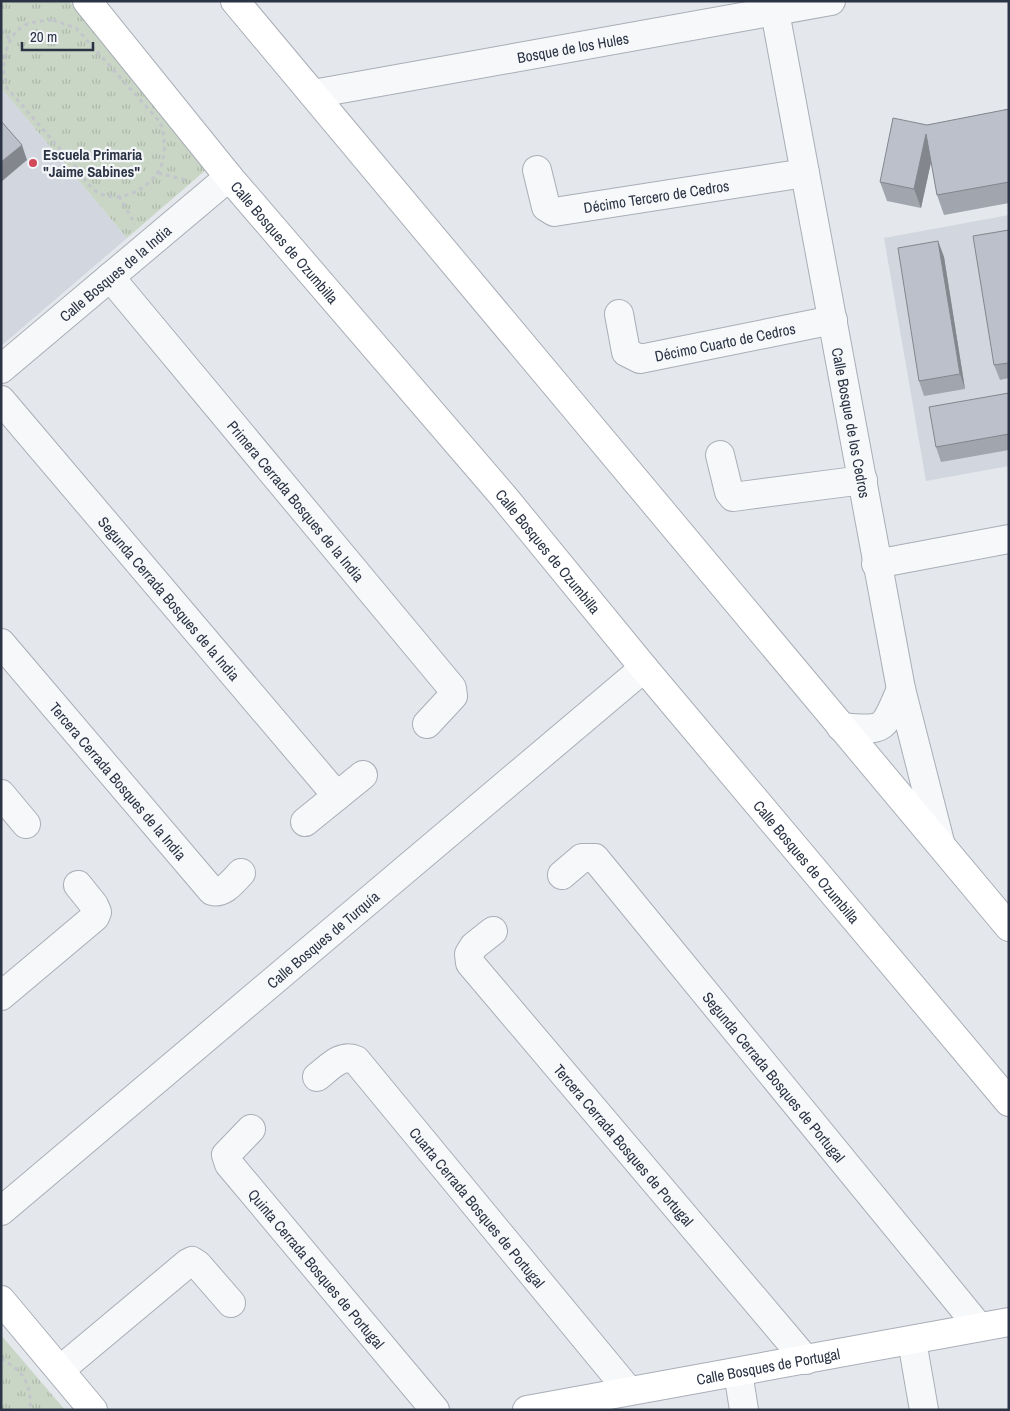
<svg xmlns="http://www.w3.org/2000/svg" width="1010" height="1411" font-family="'Archivo Narrow',sans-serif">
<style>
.built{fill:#d2d6de}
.park{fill:url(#park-tufts)}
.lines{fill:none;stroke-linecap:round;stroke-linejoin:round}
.street-casing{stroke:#a9aeb7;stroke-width:30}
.secondary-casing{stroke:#a9aeb7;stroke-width:30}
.path{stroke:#c2c5cb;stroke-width:3;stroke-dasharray:4 4;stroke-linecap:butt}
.street{stroke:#f7f8fa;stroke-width:28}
.secondary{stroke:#fff;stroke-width:28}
.wall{fill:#a1a5ae}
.shaded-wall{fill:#83868d}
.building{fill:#bbc0ca;stroke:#83868d}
.poi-dot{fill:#d1495b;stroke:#f4f6f9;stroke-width:2}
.labels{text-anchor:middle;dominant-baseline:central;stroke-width:4.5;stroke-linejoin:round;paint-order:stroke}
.street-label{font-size:15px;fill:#2b3445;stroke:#f4f6f9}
.poi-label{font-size:15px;font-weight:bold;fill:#2b3445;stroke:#f4f6f9;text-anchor:start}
</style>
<defs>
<pattern id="park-tufts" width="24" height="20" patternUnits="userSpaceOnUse" patternTransform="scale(1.25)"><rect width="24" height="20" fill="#c9d6c5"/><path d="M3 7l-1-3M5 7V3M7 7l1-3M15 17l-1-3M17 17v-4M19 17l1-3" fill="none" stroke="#adb8ab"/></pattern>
</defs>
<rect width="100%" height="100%" fill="#e4e7ec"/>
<!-- built -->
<g class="built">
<polygon points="1,88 127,238 1,346"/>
<polygon points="1009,215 1009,466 926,481 884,238"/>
</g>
<!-- park -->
<g class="park">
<polygon points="1,1 69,1 208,168 127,238 1,88"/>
<polygon points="1,1335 65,1410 1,1410"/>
</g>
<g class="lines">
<!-- street casing -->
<g class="street-casing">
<g id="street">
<path id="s1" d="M773,1L901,689L940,842"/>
<path id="s2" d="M313,94L831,1"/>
<path id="s3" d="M537,170L546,207L554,212L805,173"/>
<path id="s4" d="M110,277L452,688L453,696L427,724"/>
<path id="s5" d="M619,314L626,352L640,359L833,320"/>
<path id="s6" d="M1,369L229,177"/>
<path id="s7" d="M1,400L337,796"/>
<polyline points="720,455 729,492 733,497 863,480"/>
<polyline points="876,564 1009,539"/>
<path id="s8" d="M1,643L212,891C224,894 233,881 241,873"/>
<path d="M841,727C886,731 883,731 901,689"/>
<polyline points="1,794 26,824"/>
<polyline points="305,822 363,775"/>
<path id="s9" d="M562,875L582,858H595L979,1327"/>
<path id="s10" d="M493,931L474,946L469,954L470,963L806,1360"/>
<polyline points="1,996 95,917 97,912 94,905 78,885"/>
<path id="s11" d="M317,1077C329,1068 341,1053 356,1060L629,1391"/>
<path id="s12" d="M251,1129L226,1155L229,1164L435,1410"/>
<path id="s13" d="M1,1211L644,668"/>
<polyline points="912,1341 924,1410"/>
<polyline points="60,1370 188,1263 192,1261 198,1265 231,1303"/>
<polyline points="738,1372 744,1410"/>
</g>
</g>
<!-- secondary casing -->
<g class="secondary-casing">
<g id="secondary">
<path id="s14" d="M87,1L229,177L504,497L644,668L1009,1102"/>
<polyline points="235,1 1009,927"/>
<polyline points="1,1300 93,1410"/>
<path id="s15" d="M527,1410L1009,1322"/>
</g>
</g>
<!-- path -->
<g class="path">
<path d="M53,20L76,28L160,122C166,138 167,162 155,176C142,192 118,204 97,192C89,187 81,174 75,166C52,140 30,114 7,88C0,68 4,36 25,25C34,21 44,21 53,20Z"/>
<polyline points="1,30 11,40"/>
<polyline points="158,173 186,180"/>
<polyline points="119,196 135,224"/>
<path d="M1,1359C23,1370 32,1384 30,1410"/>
</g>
<!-- street -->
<use href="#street" class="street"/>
<!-- secondary -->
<use href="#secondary" class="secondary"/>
</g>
<!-- wall -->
<g class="wall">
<polygon points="1009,109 1009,203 944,215 937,195 931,162 921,208 887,201 880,182 927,125"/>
<polygon points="1009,230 1009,378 1000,380 994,365"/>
<polygon points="938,241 944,257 965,389 924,396 919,381"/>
<polygon points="1009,393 1009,450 941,462 936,447"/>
</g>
<!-- shaded-wall -->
<g class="shaded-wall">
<polygon points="926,134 933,153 921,208 914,189"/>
<polygon points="22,145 27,160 1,182 1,162"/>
<polygon points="938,241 944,257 965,389 960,374"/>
</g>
<!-- building -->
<g class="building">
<polygon points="1009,109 1009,182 937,195 926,134 914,189 880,182 893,118 927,125"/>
<polygon points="1,121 22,145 1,162"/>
<polygon points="1009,230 1009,363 994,365 973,236"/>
<polygon points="938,241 960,374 919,381 898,248"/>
<polygon points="1009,393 1009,434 936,447 929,407"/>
</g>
<!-- markers -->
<circle class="poi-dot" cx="33" cy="163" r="5"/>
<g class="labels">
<!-- street labels -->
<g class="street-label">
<text stroke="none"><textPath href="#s2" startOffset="264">Bosque de los Hules</textPath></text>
<text stroke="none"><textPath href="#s3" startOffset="151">Décimo Tercero de Cedros</textPath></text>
<text stroke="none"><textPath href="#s14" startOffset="312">Calle Bosques de Ozumbilla</textPath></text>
<text stroke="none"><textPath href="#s6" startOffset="149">Calle Bosques de la India</textPath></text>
<text stroke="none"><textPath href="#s5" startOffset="141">Décimo Cuarto de Cedros</textPath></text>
<text stroke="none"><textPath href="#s1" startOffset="429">Calle Bosque de los Cedros</textPath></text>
<text stroke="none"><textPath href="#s4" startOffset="291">Primera Cerrada Bosques de la India</textPath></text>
<text stroke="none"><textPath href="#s14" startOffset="718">Calle Bosques de Ozumbilla</textPath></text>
<text stroke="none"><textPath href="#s7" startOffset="260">Segunda Cerrada Bosques de la India</textPath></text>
<text stroke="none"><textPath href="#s8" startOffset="181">Tercera Cerrada Bosques de la India</textPath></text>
<text stroke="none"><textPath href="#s14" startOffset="1122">Calle Bosques de Ozumbilla</textPath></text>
<text stroke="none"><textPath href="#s13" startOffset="421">Calle Bosques de Turquía</textPath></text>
<text stroke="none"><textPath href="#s9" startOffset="322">Segunda Cerrada Bosques de Portugal</textPath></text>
<text stroke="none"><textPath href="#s10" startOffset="281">Tercera Cerrada Bosques de Portugal</textPath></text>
<text stroke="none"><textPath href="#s11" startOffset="236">Cuarta Cerrada Bosques de Portugal</textPath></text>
<text stroke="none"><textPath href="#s12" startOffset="182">Quinta Cerrada Bosques de Portugal</textPath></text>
<text stroke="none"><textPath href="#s15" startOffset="245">Calle Bosques de Portugal</textPath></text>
</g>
<!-- poi labels -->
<g class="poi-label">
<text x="43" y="154">Escuela Primaria<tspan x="43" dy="17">"Jaime Sabines"</tspan></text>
</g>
</g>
<!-- border -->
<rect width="1010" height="1411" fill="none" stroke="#2b3445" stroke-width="5"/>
<!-- scale -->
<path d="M22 42v8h71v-8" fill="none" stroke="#2b3445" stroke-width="2.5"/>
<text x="30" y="42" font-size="15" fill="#2b3445" stroke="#f4f6f9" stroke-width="4" paint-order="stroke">20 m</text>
</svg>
